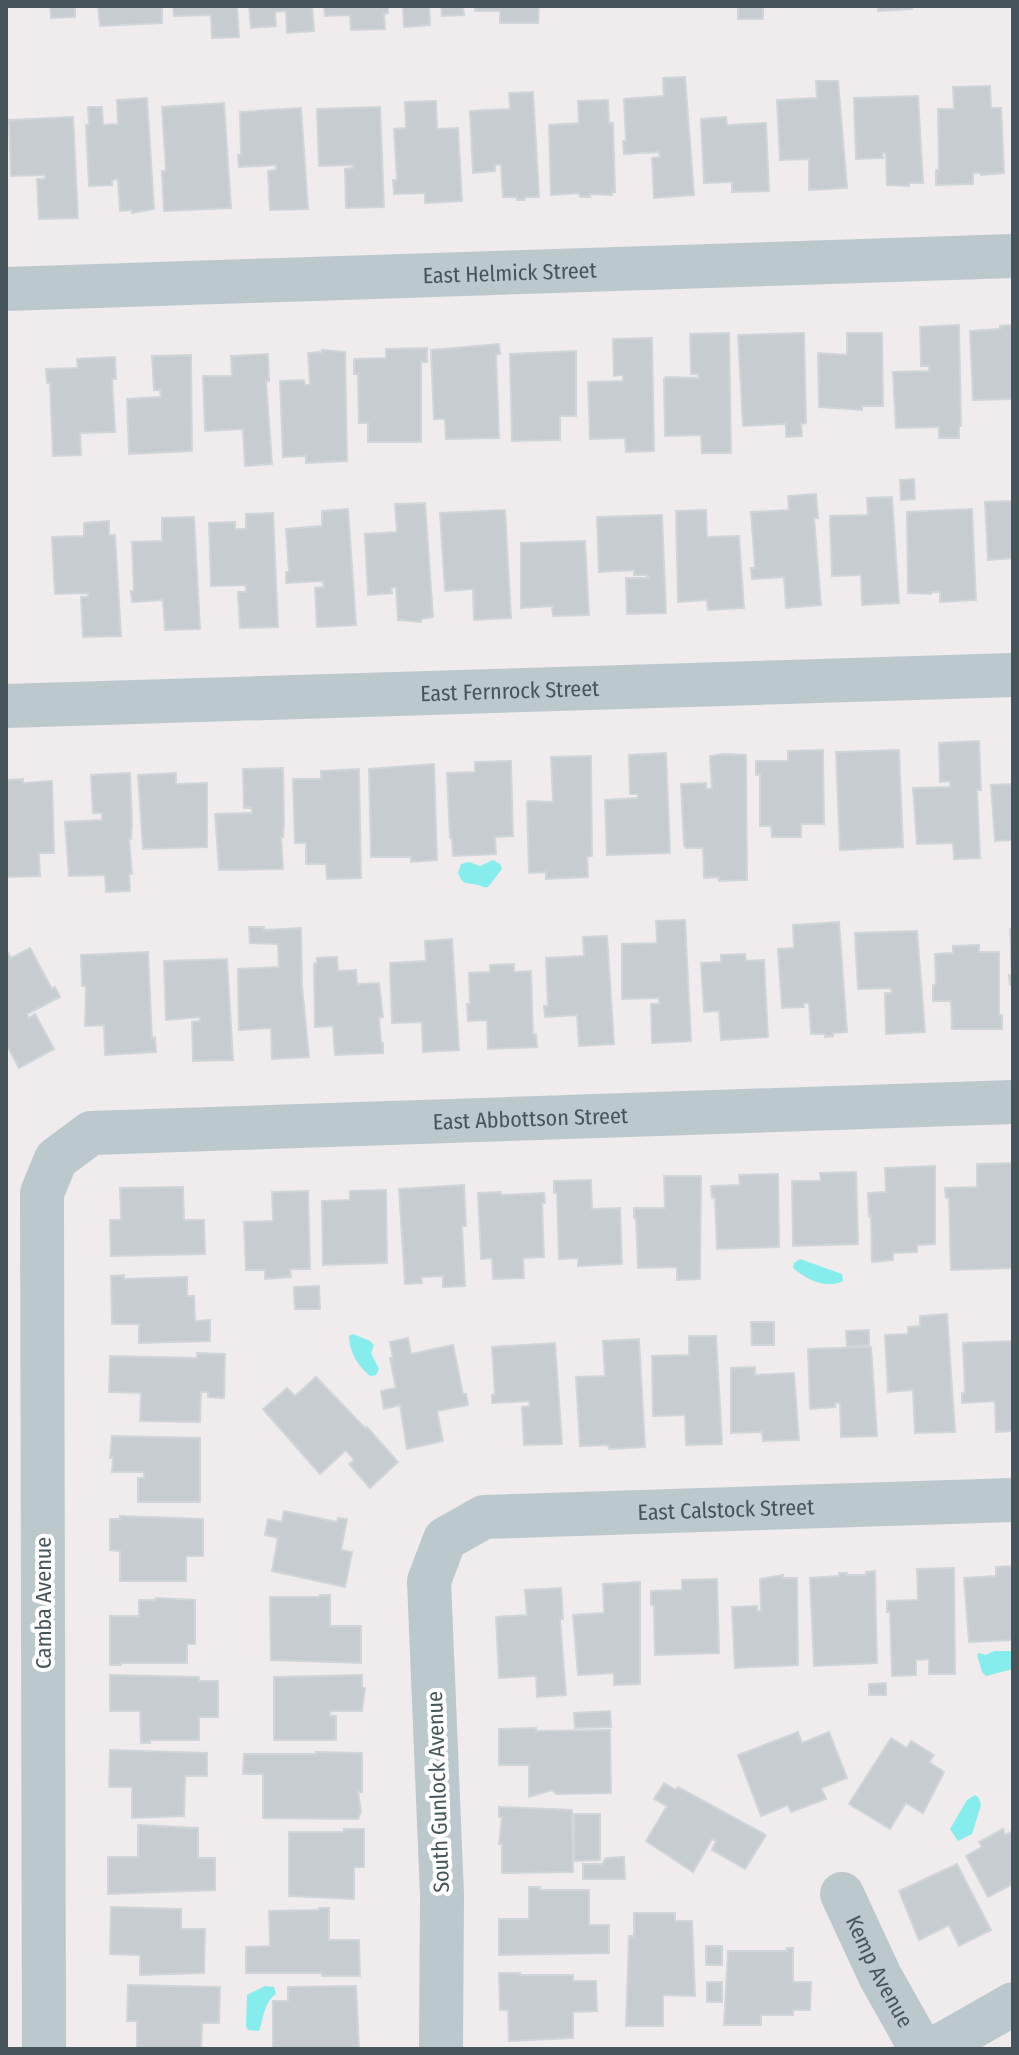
<svg xmlns="http://www.w3.org/2000/svg" width="1019" height="2055" font-family="'Fira Sans Condensed',sans-serif">
<style>
.water{fill:#86ecec}
.building{fill:#c6ccd0;stroke:#d0d5d9;stroke-width:2}
.lines{fill:none;stroke-linecap:round;stroke-linejoin:round}
.minor{stroke:#bbc8cc;stroke-width:44}
.labels{text-anchor:middle;dominant-baseline:central;stroke-width:8;stroke-linejoin:round;paint-order:stroke}
.street-label{font-size:22px;fill:#45555a;stroke:#fff}
</style>
<rect width="100%" height="100%" fill="#f0eced"/>
<!-- water -->
<g class="water">
<path d="M493,860L500,864L502,869L488,887C482,888 479,884 473,884C464,883 462,883 458,873L461,864L469,862L480,866Z"/>
<path d="M800,1259L842,1274L843,1281C826,1290 806,1279 793,1268L794,1263Z"/>
<path d="M353,1334L370,1341L374,1345L371,1353L379,1369L376,1375L370,1376C358,1366 349,1352 349,1336Z"/>
<polygon points="994,1651 1013,1651 1013,1669 986,1676 982,1672 977,1655 979,1653 986,1655"/>
<polygon points="975,1795 979,1798 981,1805 972,1834 958,1841 950,1829 967,1800"/>
<path d="M265,1986L274,1987L276,1994C263,2003 264,2019 259,2031L248,2030L246,2026L247,1995Z"/>
</g>
<!-- building -->
<g class="building">
<polygon points="50,6 75,6 75,17 51,18"/>
<polygon points="98,6 162,6 162,23 100,26"/>
<polygon points="173,6 237,6 239,37 212,38 211,15 174,16"/>
<polygon points="249,6 312,6 314,31 287,33 286,11 275,12 276,26 251,28"/>
<polygon points="324,6 388,6 388,13 384,14 385,29 351,30 350,15 325,16"/>
<polygon points="403,6 429,6 430,25 404,27"/>
<polygon points="441,6 463,6 464,15 442,16"/>
<polygon points="475,6 539,6 538,23 500,23 500,11 475,11"/>
<rect x="738" y="6" width="25" height="13"/>
<polygon points="878,6 912,6 912,9 878,11"/>
<polygon points="685,77 694,195 654,198 652,158 660,157 659,152 624,154 623,141 626,141 624,99 664,96 663,78"/>
<polygon points="816,81 838,81 847,188 809,190 809,159 780,160 777,100 817,98"/>
<polygon points="990,86 991,108 1001,108 1004,173 981,175 981,173 973,173 973,184 936,185 936,170 939,170 938,109 954,109 953,87"/>
<polygon points="533,92 539,197 525,197 525,200 517,200 517,197 503,197 501,164 495,165 495,171 473,173 470,111 510,109 509,93"/>
<polygon points="918,96 923,183 909,183 909,186 887,185 886,153 882,153 883,158 856,159 854,98"/>
<polygon points="147,98 154,209 132,213 132,210 120,211 118,179 112,180 112,185 89,186 86,125 89,125 88,107 102,107 103,125 118,124 117,100"/>
<polygon points="608,100 609,123 613,123 615,192 612,192 612,195 589,194 590,197 580,197 579,193 551,195 549,125 579,123 578,101"/>
<polygon points="436,101 437,129 458,128 462,201 425,203 425,193 394,194 393,180 397,180 394,129 406,128 405,102"/>
<polygon points="224,103 231,208 164,211 162,171 166,171 162,107"/>
<polygon points="380,107 384,207 346,208 345,169 353,168 353,165 319,166 317,109"/>
<polygon points="301,108 308,209 270,210 268,171 276,170 276,165 239,167 238,155 241,155 240,112"/>
<polygon points="73,117 78,218 39,219 37,179 45,179 45,175 11,176 9,120"/>
<polygon points="726,117 727,125 766,123 769,191 732,192 732,182 704,183 701,119"/>
<polygon points="959,325 961,426 959,426 959,438 939,438 939,427 896,428 893,372 929,371 929,366 921,366 920,327"/>
<polygon points="1013,325 1013,399 973,400 970,331 1000,329 1000,326"/>
<polygon points="729,333 731,453 702,453 701,435 665,436 664,379 666,377 699,378 698,374 691,374 690,334"/>
<polygon points="804,333 806,423 801,424 802,436 786,437 786,424 743,426 738,335"/>
<polygon points="847,333 882,333 883,406 862,406 862,410 819,407 818,353 847,355"/>
<polygon points="652,338 654,451 626,452 625,438 590,439 588,382 623,381 623,375 614,376 613,339"/>
<polygon points="499,344 500,354 496,354 499,438 446,439 445,419 434,419 431,350"/>
<polygon points="427,348 427,362 421,362 421,442 368,442 368,423 359,423 358,374 354,374 354,359 386,358 386,349"/>
<polygon points="322,350 345,352 347,461 306,463 306,456 283,457 280,381 304,380 305,385 310,385 308,353 322,352"/>
<polygon points="576,351 576,416 560,416 560,440 512,441 510,354"/>
<polygon points="268,354 269,381 266,381 272,464 245,466 243,429 205,431 203,376 232,376 231,356"/>
<polygon points="191,355 192,451 129,454 127,399 161,397 160,390 154,390 152,356"/>
<polygon points="115,357 116,379 112,379 115,432 80,433 81,455 53,456 50,383 47,383 46,369 78,368 77,359"/>
<polygon points="914,479 915,499 901,500 900,480"/>
<polygon points="816,494 818,518 814,518 821,605 786,608 784,577 752,579 751,568 755,568 751,512 789,510 788,496"/>
<polygon points="892,497 899,603 862,605 861,575 832,576 830,516 868,515 867,498"/>
<polygon points="1013,501 1013,558 988,560 985,502"/>
<polygon points="425,503 433,617 421,619 421,622 398,620 396,587 391,588 392,593 368,595 365,534 397,532 395,504"/>
<polygon points="348,509 356,625 317,627 315,588 324,587 323,581 286,583 286,572 289,572 286,529 322,526 322,511"/>
<polygon points="972,509 976,600 940,602 940,592 931,592 931,594 908,593 907,512"/>
<polygon points="505,510 511,618 474,620 473,589 445,591 440,513"/>
<polygon points="706,510 707,537 739,536 744,608 708,610 707,600 678,602 676,511"/>
<polygon points="273,513 278,627 240,628 238,592 246,592 246,585 211,586 209,523 235,522 235,529 246,529 246,514"/>
<polygon points="662,515 666,613 627,614 626,578 649,578 646,575 634,575 634,570 599,572 597,517"/>
<polygon points="194,517 200,629 165,630 163,600 132,602 131,591 134,591 132,542 162,541 162,518"/>
<polygon points="109,521 109,535 115,535 121,636 83,637 81,597 88,597 88,593 55,594 52,537 84,536 84,523"/>
<polygon points="585,541 589,615 553,616 552,606 521,608 521,543"/>
<polygon points="979,741 981,790 977,790 980,858 954,859 953,843 917,844 913,788 950,787 950,781 940,782 939,743"/>
<polygon points="823,750 824,824 801,824 801,837 772,837 771,826 760,826 760,774 756,775 756,761 788,761 788,751"/>
<polygon points="899,750 903,847 840,850 836,752"/>
<polygon points="666,753 670,853 607,855 605,800 638,798 638,794 630,794 629,755"/>
<polygon points="724,754 746,755 747,880 719,881 719,877 704,878 703,848 686,848 684,845 681,784 706,783 706,789 712,789 710,756"/>
<polygon points="591,756 592,856 587,857 588,877 546,879 546,872 529,873 527,803 528,801 553,802 551,757"/>
<polygon points="511,761 513,836 495,837 496,854 453,856 452,838 450,838 447,773 475,772 475,762"/>
<polygon points="434,764 437,860 411,862 411,857 371,857 369,769"/>
<polygon points="283,768 284,823 283,837 281,837 283,869 219,870 215,814 252,813 252,808 244,808 243,769"/>
<polygon points="359,769 361,878 327,879 326,864 306,864 306,843 295,843 293,779 321,779 321,771"/>
<polygon points="130,773 132,822 131,839 129,839 132,874 129,874 130,891 106,892 105,875 69,876 65,822 102,820 102,813 93,813 91,775"/>
<polygon points="176,773 176,784 207,783 207,847 143,849 138,775"/>
<polygon points="23,779 23,783 52,781 54,853 39,853 40,876 6,877 6,780"/>
<polygon points="1013,784 1013,840 995,841 991,785"/>
<polygon points="685,920 691,1041 652,1043 651,1004 659,1004 659,998 622,999 622,944 657,943 656,921"/>
<polygon points="839,922 847,1032 833,1033 833,1036 825,1037 825,1034 811,1034 809,1003 803,1003 804,1007 782,1008 778,949 794,948 793,925"/>
<polygon points="249,927 264,927 264,930 301,928 302,986 309,1057 272,1059 271,1028 239,1030 238,969 279,967 278,944 250,943"/>
<polygon points="1010,929 1013,929 1013,985 1010,985 1009,975 1012,975"/>
<polygon points="917,931 925,1032 886,1034 885,993 892,993 891,988 858,989 855,933"/>
<polygon points="607,936 614,1044 579,1046 577,1015 545,1017 544,1006 548,1006 546,958 584,956 583,937"/>
<polygon points="452,939 459,1050 423,1052 422,1022 392,1023 390,963 426,961 425,941"/>
<polygon points="979,945 979,952 999,952 999,1015 1002,1015 1002,1029 952,1029 951,1001 933,1001 933,985 936,984 935,954 953,953 953,946"/>
<polygon points="30,948 52,989 55,987 60,997 27,1014 29,1018 35,1014 54,1049 19,1068 6,1044 6,949 11,958"/>
<polygon points="148,952 152,1038 155,1037 156,1052 105,1055 104,1025 85,1026 86,986 82,986 81,955"/>
<polygon points="745,954 746,961 764,960 768,1037 721,1040 719,1011 704,1012 701,963 721,962 721,955"/>
<polygon points="337,957 338,971 356,970 357,984 379,983 383,1017 379,1018 381,1043 383,1043 383,1053 335,1055 333,1026 315,1027 314,964 317,963 317,958"/>
<polygon points="227,959 233,1060 193,1061 192,1022 200,1021 200,1017 166,1020 164,961"/>
<polygon points="514,964 514,972 531,971 533,1034 536,1034 537,1047 488,1049 487,1020 468,1021 467,1004 470,1004 469,973 490,972 490,965"/>
<polygon points="1013,1163 1013,1268 951,1270 949,1198 946,1198 945,1188 977,1187 977,1164"/>
<polygon points="935,1166 935,1244 917,1245 917,1252 893,1253 893,1260 872,1262 871,1215 869,1216 868,1193 886,1192 885,1168"/>
<polygon points="856,1172 858,1244 793,1246 792,1181 821,1181 820,1173"/>
<polygon points="778,1174 779,1247 717,1249 715,1198 712,1198 711,1186 740,1185 739,1175"/>
<polygon points="664,1176 701,1176 700,1279 677,1280 677,1267 638,1268 636,1218 634,1218 634,1208 665,1208"/>
<polygon points="591,1180 592,1209 620,1208 622,1264 578,1266 578,1258 559,1259 557,1193 554,1193 554,1181"/>
<polygon points="464,1185 466,1226 462,1226 465,1286 443,1287 443,1276 421,1277 422,1283 405,1284 399,1189"/>
<polygon points="183,1187 184,1220 204,1220 205,1254 111,1256 110,1220 121,1220 120,1188"/>
<polygon points="386,1190 387,1263 323,1265 322,1201 350,1200 350,1191"/>
<polygon points="308,1191 310,1269 290,1269 291,1277 265,1279 265,1270 246,1270 244,1222 273,1221 272,1192"/>
<polygon points="501,1192 501,1195 544,1193 545,1203 542,1203 544,1257 523,1258 524,1278 493,1279 492,1258 481,1259 478,1193"/>
<polygon points="124,1275 124,1279 187,1277 187,1296 194,1296 195,1321 210,1320 210,1341 139,1343 139,1324 112,1324 111,1276"/>
<polygon points="319,1286 320,1309 295,1309 294,1287"/>
<polygon points="947,1314 955,1432 915,1433 913,1390 888,1392 885,1335 908,1334 908,1327 920,1326 920,1316"/>
<polygon points="751,1322 774,1322 774,1345 752,1345"/>
<polygon points="869,1330 869,1345 847,1347 846,1331"/>
<polygon points="689,1336 716,1336 722,1444 686,1445 685,1415 653,1416 652,1356 689,1355"/>
<polygon points="408,1338 411,1354 453,1345 463,1394 466,1394 468,1405 437,1411 443,1441 407,1449 400,1405 384,1409 381,1391 396,1388 390,1358 393,1358 390,1342"/>
<polygon points="639,1339 645,1447 609,1449 608,1445 580,1446 576,1377 605,1376 603,1341"/>
<polygon points="1013,1341 1013,1431 996,1432 995,1401 962,1403 962,1393 965,1393 963,1343"/>
<polygon points="555,1343 562,1444 524,1445 522,1407 530,1406 529,1401 492,1403 492,1395 495,1395 492,1347"/>
<polygon points="871,1347 877,1436 841,1437 840,1403 835,1403 835,1407 810,1409 808,1349"/>
<polygon points="197,1353 225,1354 224,1398 208,1397 208,1392 201,1392 200,1422 140,1421 141,1393 109,1392 110,1356 197,1358"/>
<polygon points="755,1367 755,1375 794,1373 799,1440 763,1441 762,1432 731,1433 731,1368"/>
<polygon points="316,1377 365,1428 367,1427 398,1462 370,1488 349,1464 354,1460 346,1450 320,1474 263,1409 287,1388 295,1396"/>
<polygon points="112,1436 200,1438 200,1502 138,1502 138,1478 144,1478 144,1472 112,1472 113,1458 110,1458"/>
<polygon points="284,1511 337,1522 338,1518 347,1519 341,1550 352,1552 345,1587 272,1571 278,1538 265,1535 268,1519 282,1522"/>
<polygon points="120,1516 203,1519 203,1556 186,1556 186,1581 120,1581 120,1551 110,1550 110,1519 120,1519"/>
<polygon points="1013,1566 1013,1640 969,1642 964,1578 996,1576 996,1567"/>
<polygon points="954,1568 955,1674 929,1674 929,1659 916,1660 916,1675 892,1676 890,1612 887,1612 887,1601 918,1600 917,1569"/>
<polygon points="875,1571 877,1663 814,1666 810,1578 839,1576 839,1573 847,1573 847,1575 866,1575 866,1572"/>
<polygon points="783,1575 783,1578 797,1578 798,1665 735,1668 732,1607 757,1606 757,1611 761,1611 760,1579"/>
<polygon points="717,1579 719,1653 655,1655 654,1605 651,1605 651,1591 682,1590 682,1580"/>
<polygon points="640,1582 640,1684 614,1685 614,1673 578,1675 573,1615 604,1613 603,1584"/>
<polygon points="561,1588 563,1619 560,1619 566,1695 537,1697 536,1676 499,1678 496,1617 527,1615 525,1590"/>
<polygon points="320,1595 330,1595 330,1626 361,1626 361,1663 271,1660 270,1597 320,1597"/>
<polygon points="156,1598 195,1600 195,1644 187,1644 187,1663 121,1663 121,1665 110,1665 110,1616 139,1616 139,1600 156,1600"/>
<polygon points="110,1675 199,1677 199,1681 218,1681 218,1717 199,1717 199,1740 150,1740 150,1743 141,1743 140,1711 110,1711"/>
<polygon points="362,1675 362,1688 365,1688 362,1711 330,1711 330,1716 336,1716 336,1740 274,1740 274,1677"/>
<polygon points="886,1683 886,1695 869,1695 869,1684"/>
<polygon points="610,1711 611,1727 575,1728 574,1713"/>
<polygon points="536,1728 536,1731 610,1730 611,1793 556,1794 552,1790 529,1797 529,1765 499,1765 499,1729"/>
<polygon points="798,1732 802,1743 829,1732 847,1778 821,1788 826,1799 791,1812 788,1805 761,1816 738,1755"/>
<polygon points="891,1738 907,1748 911,1741 934,1755 929,1762 944,1772 923,1813 906,1803 890,1829 849,1804"/>
<polygon points="110,1750 207,1753 207,1776 185,1776 184,1816 132,1818 132,1787 109,1787"/>
<polygon points="316,1752 362,1753 362,1792 358,1792 361,1812 358,1819 263,1818 263,1774 243,1774 244,1754 316,1754"/>
<polygon points="664,1783 676,1790 678,1787 766,1835 745,1869 712,1850 716,1841 712,1839 693,1872 646,1841 667,1806 654,1799"/>
<polygon points="499,1807 572,1810 573,1872 502,1873 502,1844 499,1844 502,1817 499,1817"/>
<polygon points="574,1814 600,1814 600,1860 574,1861"/>
<polygon points="138,1825 198,1828 198,1858 215,1858 215,1890 108,1894 108,1857 138,1857"/>
<polygon points="344,1829 364,1829 364,1867 354,1867 354,1899 289,1896 289,1832 344,1832"/>
<polygon points="1003,1829 1005,1835 1013,1831 1013,1884 988,1897 966,1856 982,1847 979,1842"/>
<polygon points="624,1857 625,1879 583,1879 583,1864 602,1864 606,1858"/>
<polygon points="957,1864 991,1930 959,1946 949,1925 919,1940 899,1891"/>
<polygon points="529,1887 540,1887 540,1890 589,1890 589,1925 609,1925 609,1953 499,1955 499,1919 529,1919"/>
<polygon points="111,1907 181,1909 181,1929 205,1929 204,1973 140,1975 140,1955 110,1954"/>
<polygon points="319,1908 329,1908 329,1940 359,1940 360,1976 322,1976 322,1973 246,1973 246,1947 270,1946 269,1911 319,1910"/>
<polygon points="634,1913 675,1913 675,1921 692,1921 695,1996 663,1995 663,2026 626,2026 629,1936 634,1936"/>
<rect x="706" y="1946" width="16" height="19"/>
<polygon points="787,1948 793,1948 793,1982 811,1982 810,2010 793,2010 793,2015 761,2015 761,2025 724,2025 728,1951 787,1951"/>
<polygon points="499,1973 520,1973 520,1975 573,1975 573,1981 596,1981 597,2011 573,2012 573,2038 509,2041 508,2010 500,2010"/>
<rect x="707" y="1982" width="15" height="20"/>
<polygon points="128,1985 220,1987 219,2023 202,2023 201,2049 137,2049 137,2021 127,2021"/>
<polygon points="356,1986 359,2049 273,2049 273,2001 288,2001 288,1987"/>
</g>
<g class="lines">
<!-- minor -->
<g class="minor">
<path id="s1" d="M6,289L1013,256"/>
<path id="s2" d="M6,706L1013,675"/>
<path id="s3" d="M842,1894L880,1976L921,2049"/>
<path id="s4" d="M44,2049L42,1193L56,1159L91,1133L1013,1102"/>
<path id="s5" d="M441,2049L442,1895L429,1581L445,1539L484,1517L1013,1500"/>
<polyline points="934,2049 1013,2004"/>
</g>
</g>
<g class="labels">
<!-- street labels -->
<g class="street-label">
<text stroke="none"><textPath href="#s1" startOffset="504">East Helmick Street</textPath></text>
<text stroke="none"><textPath href="#s2" startOffset="504">East Fernrock Street</textPath></text>
<text stroke="none"><textPath href="#s4" startOffset="1376">East Abbottson Street</textPath></text>
<text stroke="none"><textPath href="#s5" startOffset="800">East Calstock Street</textPath></text>
<text transform="translate(43 1603) rotate(-90)">Camba Avenue</text>
<text transform="translate(438 1792) rotate(-92)">South Gunlock Avenue</text>
<text stroke="none"><textPath href="#s3" startOffset="86">Kemp Avenue</textPath></text>
</g>
</g>
<!-- border -->
<rect width="1019" height="2055" fill="none" stroke="#45555a" stroke-width="16"/>
</svg>
